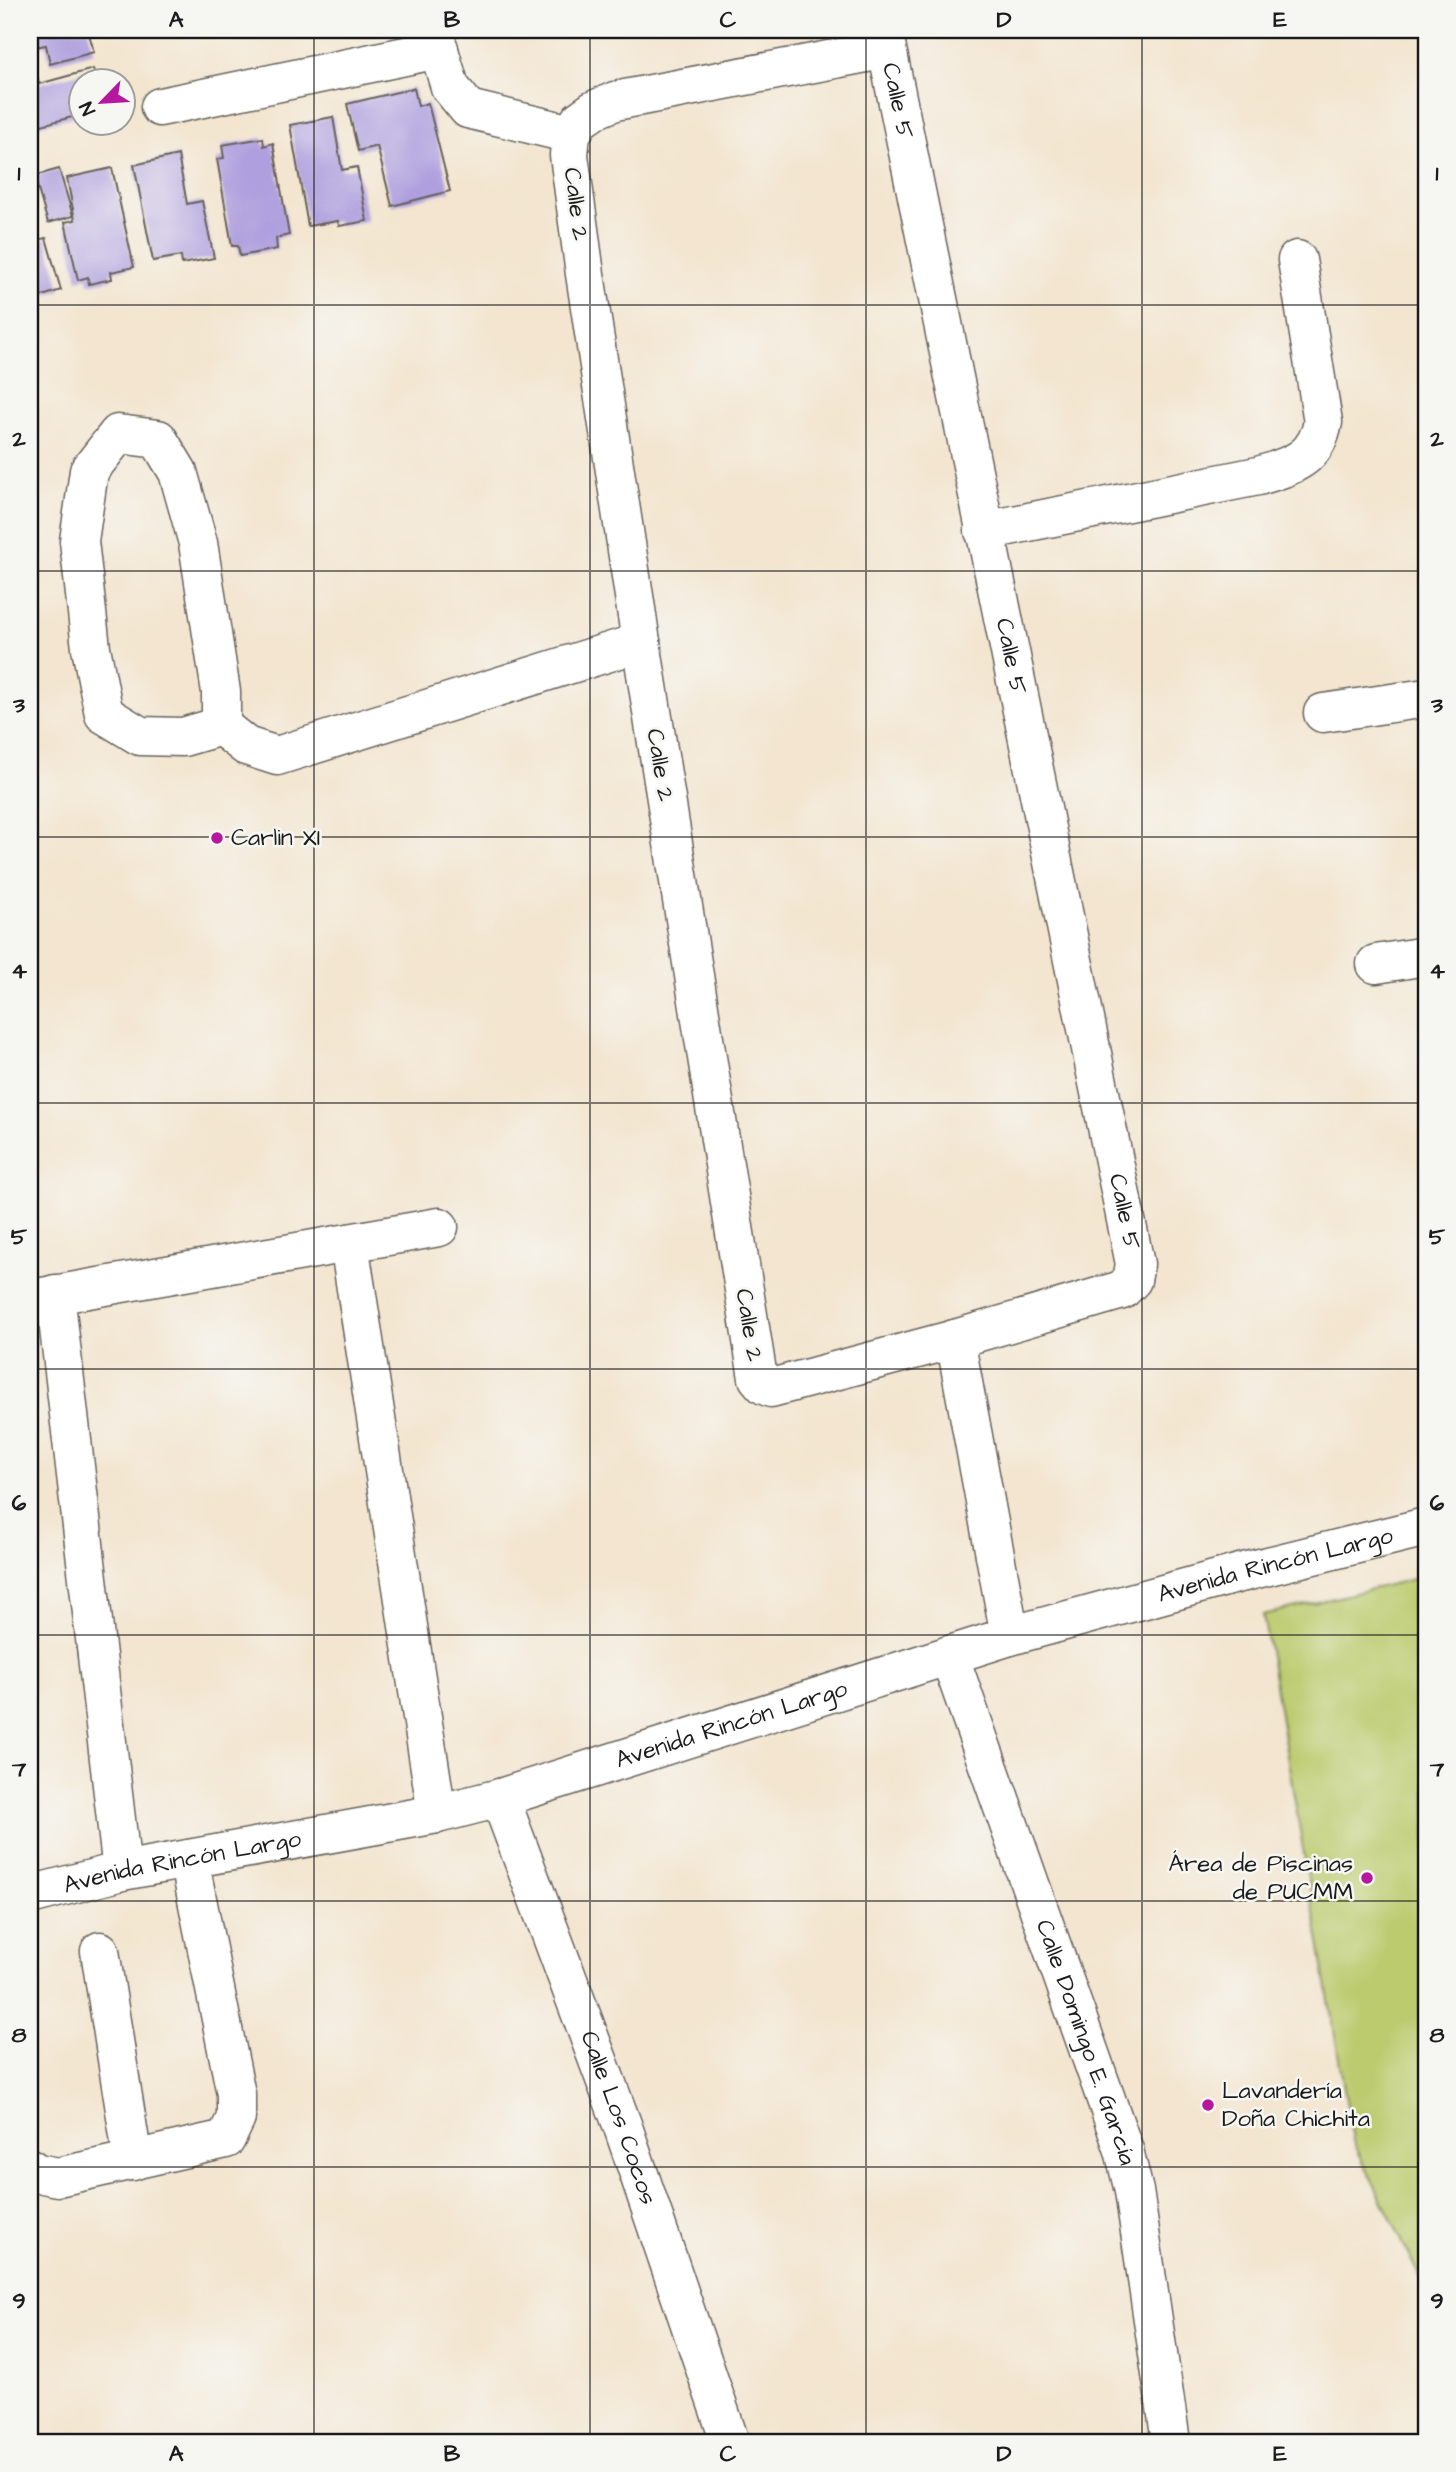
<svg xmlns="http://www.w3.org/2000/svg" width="1456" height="2472" font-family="'Architects Daughter',sans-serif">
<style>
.green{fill:#bccb6e;stroke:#6c7445;stroke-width:2}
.building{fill:#af9fde}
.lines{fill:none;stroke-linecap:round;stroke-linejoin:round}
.minor-casing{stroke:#67625b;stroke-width:41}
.minor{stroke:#fff;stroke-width:38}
.grid{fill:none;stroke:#1c1c1c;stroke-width:2;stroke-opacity:0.55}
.poi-dot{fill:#b5179e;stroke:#f6f6f2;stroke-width:2.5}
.labels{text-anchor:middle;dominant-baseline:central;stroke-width:5;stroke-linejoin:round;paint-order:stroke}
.street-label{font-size:24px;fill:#1c1c1c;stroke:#f6f6f2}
.poi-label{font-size:24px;fill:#1c1c1c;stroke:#f6f6f2;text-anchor:start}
.neatline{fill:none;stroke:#1c1c1c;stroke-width:2.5}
.grid-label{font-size:23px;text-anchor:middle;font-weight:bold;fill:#1c1c1c}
</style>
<rect width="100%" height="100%" fill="#f6f6f2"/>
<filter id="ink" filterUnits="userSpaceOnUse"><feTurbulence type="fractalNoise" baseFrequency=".0143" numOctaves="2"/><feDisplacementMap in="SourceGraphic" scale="14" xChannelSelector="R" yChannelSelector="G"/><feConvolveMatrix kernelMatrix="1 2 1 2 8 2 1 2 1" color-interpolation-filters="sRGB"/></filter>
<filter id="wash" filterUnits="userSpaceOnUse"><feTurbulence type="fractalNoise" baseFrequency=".00686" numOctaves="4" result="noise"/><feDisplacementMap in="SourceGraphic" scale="28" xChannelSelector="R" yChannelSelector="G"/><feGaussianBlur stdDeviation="1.57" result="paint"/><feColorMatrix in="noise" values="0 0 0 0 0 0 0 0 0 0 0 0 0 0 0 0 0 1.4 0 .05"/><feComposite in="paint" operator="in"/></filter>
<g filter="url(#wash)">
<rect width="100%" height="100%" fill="#f3e5cf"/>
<!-- green -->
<polygon class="green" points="1426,1576 1426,2290 1353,2141 1263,1615"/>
<g id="blocks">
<!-- building -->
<g class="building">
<polygon points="30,30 88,30 94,52 50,64 46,45 30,48"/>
<polygon points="34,64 39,84 93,69 96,80 80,80 80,115 30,128 30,65"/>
<polygon points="414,88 418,106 428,103 450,191 392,206 377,146 358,151 347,104"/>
<polygon points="333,117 342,170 357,167 367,221 339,226 338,221 308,226 290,125"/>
<polygon points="263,138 264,146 273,143 289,235 276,238 277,249 240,256 238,246 232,246 217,159 224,158 222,145"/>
<polygon points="178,155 187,204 202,201 214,258 182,264 181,256 153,261 134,165"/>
<polygon points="112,168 134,267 111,272 112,279 89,284 88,277 78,280 65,222 75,220 67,178"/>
<polygon points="59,169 73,216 48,223 34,176"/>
<polygon points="30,231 33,241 46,238 61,290 30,300"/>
</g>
</g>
</g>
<g filter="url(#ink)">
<use href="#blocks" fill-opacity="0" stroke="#67625b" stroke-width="2"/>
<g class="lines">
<!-- minor casing -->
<g class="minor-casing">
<g id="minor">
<polyline points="433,30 450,87 468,109 571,134"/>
<path id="s1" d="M883,30L887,49L1135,1264L1132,1280L1122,1290L955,1339L771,1388L764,1385L758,1378L641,642L585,274L569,155L571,134L580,120L594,110L615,101L887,49"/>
<polyline points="160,107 439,49"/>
<polygon points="118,434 158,439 178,472 198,543 221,692 221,726 183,737 140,736 104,714 91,648 79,541 89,471"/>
<path d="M984,531L1258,476C1291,466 1316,460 1323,422L1297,260"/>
<polyline points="1323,713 1426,698"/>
<polyline points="221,726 246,746 277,756 641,642"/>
<polyline points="1376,964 1426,956"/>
<polyline points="349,1243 437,1814"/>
<polyline points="55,1294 122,1871"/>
<polyline points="31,1299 439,1227"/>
<polyline points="955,1339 1010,1636"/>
<path id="s2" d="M949,1655L1124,2150L1134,2191L1171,2442"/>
<path id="s3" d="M500,1798L623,2127L730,2442"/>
<path id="s4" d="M30,1895L122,1871L437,1814L500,1798L1010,1636L1240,1573L1426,1527"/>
<polyline points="100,1951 133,2161"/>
<polyline points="30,2168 33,2172 58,2177 226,2139 236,2118 236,2094 189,1859"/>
</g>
</g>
<!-- minor -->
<use href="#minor" class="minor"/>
</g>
</g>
<!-- grid -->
<path class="grid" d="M314,30V2442M590,30V2442M866,30V2442M1142,30V2442M30,305H1426M30,571H1426M30,837H1426M30,1103H1426M30,1369H1426M30,1635H1426M30,1901H1426M30,2167H1426"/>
<!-- markers -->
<g class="poi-dot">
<circle cx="217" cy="838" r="7"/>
<circle cx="1367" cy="1878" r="7"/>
<circle cx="1208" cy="2105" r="7"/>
</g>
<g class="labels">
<!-- street labels -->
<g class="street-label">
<text stroke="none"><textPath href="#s1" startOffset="72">Calle 5</textPath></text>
<text transform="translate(576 204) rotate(83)">Calle 2</text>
<text stroke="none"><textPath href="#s1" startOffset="639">Calle 5</textPath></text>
<text transform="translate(660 765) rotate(81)">Calle 2</text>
<text stroke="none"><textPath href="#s1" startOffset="1206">Calle 5</textPath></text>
<text transform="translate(749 1325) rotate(81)">Calle 2</text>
<text stroke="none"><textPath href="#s4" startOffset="1290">Avenida Rincón Largo</textPath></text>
<text stroke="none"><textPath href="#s4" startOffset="723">Avenida Rincón Largo</textPath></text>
<text stroke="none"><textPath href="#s4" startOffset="156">Avenida Rincón Largo</textPath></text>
<text stroke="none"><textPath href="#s2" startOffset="411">Calle Domingo E. García</textPath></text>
<text stroke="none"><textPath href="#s3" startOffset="341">Calle Los Cocos</textPath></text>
</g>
<!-- poi labels -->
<g class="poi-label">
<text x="231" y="838">Carlin XI</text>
<text x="1353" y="1864" text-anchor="end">Área de Piscinas<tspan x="1353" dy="28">de PUCMM</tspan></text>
<text x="1222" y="2091">Lavandería<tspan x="1222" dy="28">Doña Chichita</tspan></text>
</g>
</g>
<!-- margin -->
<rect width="1456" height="2472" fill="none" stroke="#f6f6f2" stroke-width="77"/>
<!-- north arrow -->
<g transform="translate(102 102) rotate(245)"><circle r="33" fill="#f6f6f2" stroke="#9f9f9c" stroke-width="2"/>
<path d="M0-5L12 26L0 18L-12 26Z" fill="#b5179e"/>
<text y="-10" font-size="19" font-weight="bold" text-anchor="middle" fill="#1c1c1c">N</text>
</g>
<rect x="38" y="38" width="1380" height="2396" class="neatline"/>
<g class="grid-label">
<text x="176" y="27">A</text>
<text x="452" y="27">B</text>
<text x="728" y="27">C</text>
<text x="1004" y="27">D</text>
<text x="1280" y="27">E</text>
<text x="19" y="180">1</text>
<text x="1437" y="180">1</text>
<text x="19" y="446">2</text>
<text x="1437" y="446">2</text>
<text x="19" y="712">3</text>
<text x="1437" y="712">3</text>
<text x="19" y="978">4</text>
<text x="1437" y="978">4</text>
<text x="19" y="1244">5</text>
<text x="1437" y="1244">5</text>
<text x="19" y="1510">6</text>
<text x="1437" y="1510">6</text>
<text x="19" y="1776">7</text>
<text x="1437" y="1776">7</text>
<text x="19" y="2042">8</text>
<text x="1437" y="2042">8</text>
<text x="19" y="2308">9</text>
<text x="1437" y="2308">9</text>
<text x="176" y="2461">A</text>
<text x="452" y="2461">B</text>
<text x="728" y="2461">C</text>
<text x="1004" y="2461">D</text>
<text x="1280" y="2461">E</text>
</g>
</svg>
